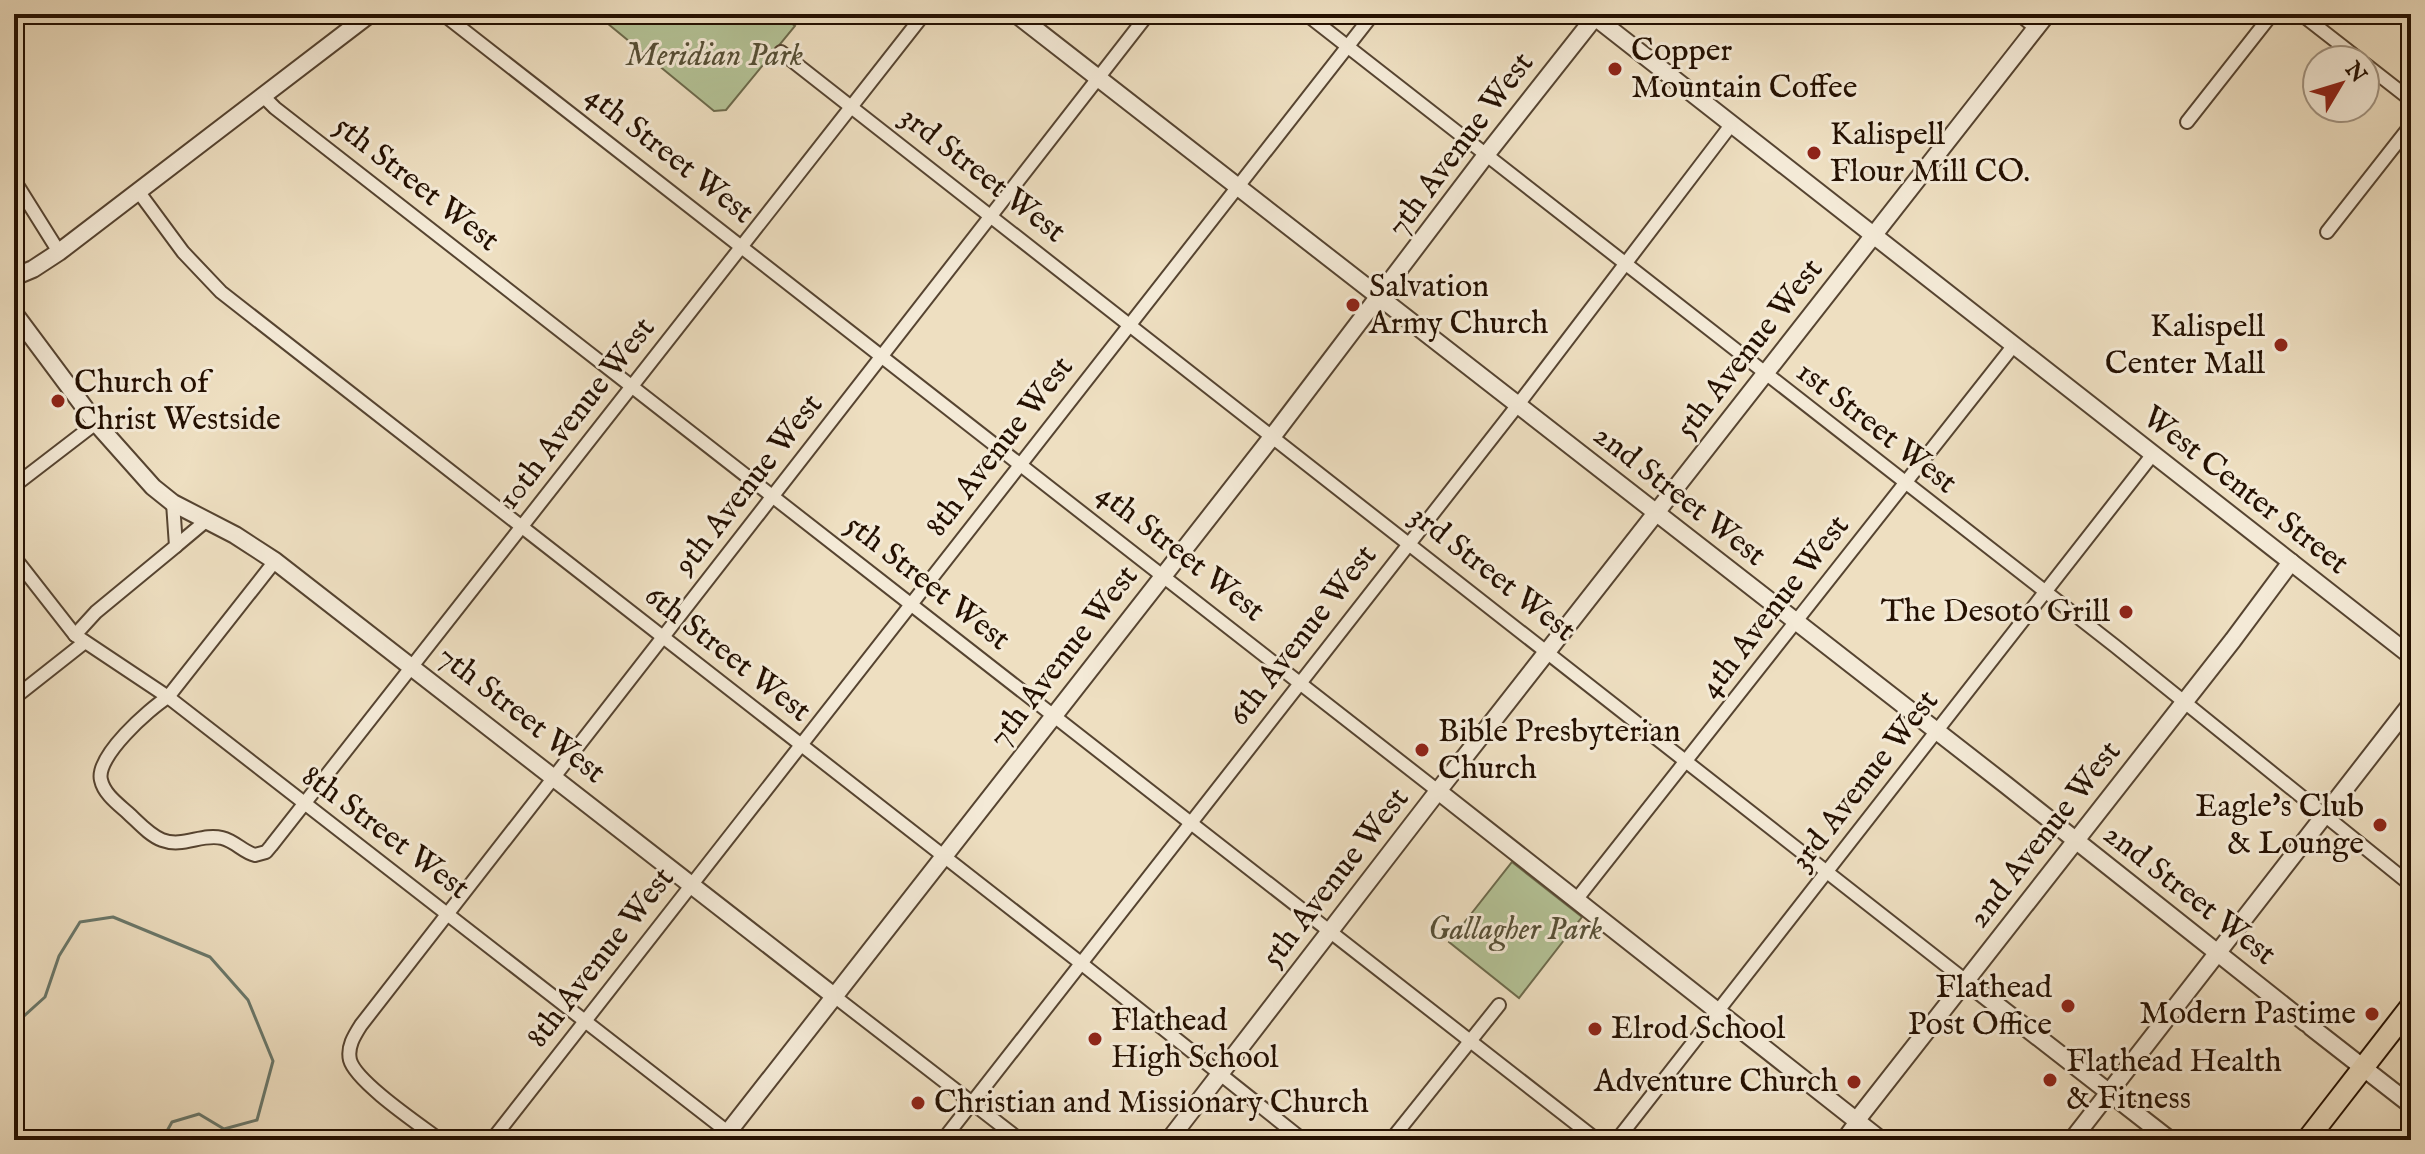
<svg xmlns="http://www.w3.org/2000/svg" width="2425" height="1154" font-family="'IM FELL English',serif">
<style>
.green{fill:#b4c397;stroke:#6c6a4c;stroke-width:2}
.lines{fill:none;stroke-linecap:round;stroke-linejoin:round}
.stream{stroke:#6a786b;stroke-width:3}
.minor-casing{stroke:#564431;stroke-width:16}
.tertiary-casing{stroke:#564431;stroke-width:20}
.primary-casing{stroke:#241001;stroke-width:24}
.minor{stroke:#f4ead7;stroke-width:12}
.tertiary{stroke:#f4ead7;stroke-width:16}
.primary{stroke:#eedfc1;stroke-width:20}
.poi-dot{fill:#8f2418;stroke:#f4ead7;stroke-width:3}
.labels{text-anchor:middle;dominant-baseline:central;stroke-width:6;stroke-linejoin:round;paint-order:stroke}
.poi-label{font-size:32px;fill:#241001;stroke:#f4ead7;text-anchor:start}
.park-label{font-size:32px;font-style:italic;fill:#564f36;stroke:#f4ead7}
.street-label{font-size:32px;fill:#241001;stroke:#f4ead7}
</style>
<rect width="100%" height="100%" fill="#eedfc1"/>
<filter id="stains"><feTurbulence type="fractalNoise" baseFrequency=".0025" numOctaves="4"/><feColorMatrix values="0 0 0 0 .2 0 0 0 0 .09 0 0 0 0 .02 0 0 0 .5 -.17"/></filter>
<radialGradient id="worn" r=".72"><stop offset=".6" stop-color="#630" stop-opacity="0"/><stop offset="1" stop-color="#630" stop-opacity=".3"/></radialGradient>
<!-- green -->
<g class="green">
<polygon points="596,14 780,14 795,26 726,110 714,111"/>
<polygon points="1512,862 1582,917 1519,998 1449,942"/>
</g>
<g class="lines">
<!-- stream -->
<polyline class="stream" points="14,1025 45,997 59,956 80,922 113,917 210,957 248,1000 273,1061 257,1120 224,1129 199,1114 172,1122 162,1140"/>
<!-- minor casing -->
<g class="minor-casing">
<g id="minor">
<polyline points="443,14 1438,791"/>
<polyline points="1306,14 2115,646 2411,885"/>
<polyline points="2019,14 2036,28"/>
<polyline points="2301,14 2360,60"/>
<polyline points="781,52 1966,981"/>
<polyline points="2365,64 2411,100"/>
<polyline points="263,96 275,108 1597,1140"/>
<polyline points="2187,122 2272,14"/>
<polyline points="14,180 59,252"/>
<polyline points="138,191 183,252 221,292 1082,964 1303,1140"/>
<polyline points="2327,232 2411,125"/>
<polyline points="14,486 96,423"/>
<polyline points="176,546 207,520"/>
<polyline points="14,557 75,635 168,697 738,1140"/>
<path d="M275,561L168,697C149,709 95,757 101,780C104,794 118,804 128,813C138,822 149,835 162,840C183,848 202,833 222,838C235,841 243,852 255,855L266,852L271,846L924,14"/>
<polyline points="75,635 96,612 176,546 173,503"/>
<polyline points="14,698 85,642"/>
<polyline points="1576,900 2014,345"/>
<polyline points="834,996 1020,1140"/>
<path d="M440,1140C420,1125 356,1082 350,1060C347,1047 354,1036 361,1025L1148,14"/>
<polyline points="492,1140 1373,14"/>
<polyline points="943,1140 1517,406 1731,125"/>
<polyline points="1391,1140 1499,1005"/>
<polyline points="1617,1140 2153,454"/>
<polyline points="1842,1140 1856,1121"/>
</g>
</g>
<!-- tertiary casing -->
<g class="tertiary-casing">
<g id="tertiary">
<polyline points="1016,14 2006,785 2306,1023"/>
<polyline points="1591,14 2411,656"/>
<polyline points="14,277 33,269 59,252 370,14"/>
<polyline points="14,313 96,423 153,487 173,503 235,535 275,561 834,996"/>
<polyline points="1438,791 1881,1140"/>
<polyline points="1966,981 2170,1140"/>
<polyline points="2311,1027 2411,1105"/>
<polyline points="1856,1121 2233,640 2291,562"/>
<polyline points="722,1140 1272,437 1486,155 1595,17"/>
<polyline points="1169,1140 1438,791 2047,14"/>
<polyline points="2072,1140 2411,704"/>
</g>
</g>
<!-- primary casing -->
<g class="primary-casing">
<polyline id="primary" points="2307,1140 2411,1006"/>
</g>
<!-- minor -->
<use href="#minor" class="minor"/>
<!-- tertiary -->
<use href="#tertiary" class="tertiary"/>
<!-- primary -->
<use href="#primary" class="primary"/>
</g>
<!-- markers -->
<g class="poi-dot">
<circle cx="1615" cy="69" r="8"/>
<circle cx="1814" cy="153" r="8"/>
<circle cx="1353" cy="305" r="8"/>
<circle cx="2281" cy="345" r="8"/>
<circle cx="58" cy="401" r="8"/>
<circle cx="2126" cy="612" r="8"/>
<circle cx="1422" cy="750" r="8"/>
<circle cx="2380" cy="825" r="8"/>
<circle cx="2068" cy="1006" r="8"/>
<circle cx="2372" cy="1014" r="8"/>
<circle cx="1595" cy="1029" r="8"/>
<circle cx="1095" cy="1039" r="8"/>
<circle cx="2050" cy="1080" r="8"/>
<circle cx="1854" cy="1082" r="8"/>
<circle cx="918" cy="1103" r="8"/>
</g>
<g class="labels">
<!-- poi labels -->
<g class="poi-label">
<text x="1631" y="51">Copper<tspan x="1631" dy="37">Mountain Coffee</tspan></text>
<text x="1830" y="135">Kalispell<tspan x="1830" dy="37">Flour Mill CO.</tspan></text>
<text x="1369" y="287">Salvation<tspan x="1369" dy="37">Army Church</tspan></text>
<text x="2265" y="327" text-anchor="end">Kalispell<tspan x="2265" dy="37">Center Mall</tspan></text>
<text x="74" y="383">Church of<tspan x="74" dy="37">Christ Westside</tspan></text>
<text x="2110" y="612" text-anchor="end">The Desoto Grill</text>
<text x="1438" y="732">Bible Presbyterian<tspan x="1438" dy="37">Church</tspan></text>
<text x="2364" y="807" text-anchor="end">Eagle's Club<tspan x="2364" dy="37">&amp; Lounge</tspan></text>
<text x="2052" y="988" text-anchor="end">Flathead<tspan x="2052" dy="37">Post Office</tspan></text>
<text x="2356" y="1014" text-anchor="end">Modern Pastime</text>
<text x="1111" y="1021">Flathead<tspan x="1111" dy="37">High School</tspan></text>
<text x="1611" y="1029">Elrod School</text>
<text x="2066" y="1062">Flathead Health<tspan x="2066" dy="37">&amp; Fitness</tspan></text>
<text x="1838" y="1082" text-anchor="end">Adventure Church</text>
<text x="934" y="1103">Christian and Missionary Church</text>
</g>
<!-- park labels -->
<g class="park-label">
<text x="714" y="56">Meridian Park</text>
<text x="1515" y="930">Gallagher Park</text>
</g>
<!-- street labels -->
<g class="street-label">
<text transform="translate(1461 145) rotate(-53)">7th Avenue West</text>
<text transform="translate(669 155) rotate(38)">4th Street West</text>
<text transform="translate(982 175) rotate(38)">3rd Street West</text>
<text transform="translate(416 184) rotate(38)">5th Street West</text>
<text transform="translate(1750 349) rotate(-52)">5th Avenue West</text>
<text transform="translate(577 414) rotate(-52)">10th Avenue West</text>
<text transform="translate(1876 428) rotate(38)">1st Street West</text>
<text transform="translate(1000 447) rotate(-52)">8th Avenue West</text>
<text transform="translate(749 485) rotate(-52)">9th Avenue West</text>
<text transform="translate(2245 491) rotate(38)">West Center Street</text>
<text transform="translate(1679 496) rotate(38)">2nd Street West</text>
<text transform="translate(1180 553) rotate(38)">4th Street West</text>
<text transform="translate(1492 574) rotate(38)">3rd Street West</text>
<text transform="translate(927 583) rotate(38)">5th Street West</text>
<text transform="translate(1775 607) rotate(-52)">4th Avenue West</text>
<text transform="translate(1303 636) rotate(-52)">6th Avenue West</text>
<text transform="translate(727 654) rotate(38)">6th Street West</text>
<text transform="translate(1064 657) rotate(-52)">7th Avenue West</text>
<text transform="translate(521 715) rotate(38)">7th Street West</text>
<text transform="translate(1865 781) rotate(-52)">3rd Avenue West</text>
<text transform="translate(385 833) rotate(37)">8th Street West</text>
<text transform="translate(2045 835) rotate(-52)">2nd Avenue West</text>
<text transform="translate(1336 878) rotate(-52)">5th Avenue West</text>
<text transform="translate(2189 895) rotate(38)">2nd Street West</text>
<text transform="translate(601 958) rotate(-52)">8th Avenue West</text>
</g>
</g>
<!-- margin -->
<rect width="2425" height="1154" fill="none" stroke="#eedfc1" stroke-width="48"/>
<rect x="16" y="16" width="2393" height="1122" fill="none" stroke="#241001" stroke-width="4"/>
<rect x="24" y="24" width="2377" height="1106" fill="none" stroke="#241001" stroke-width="2"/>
<!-- north arrow -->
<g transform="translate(2341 84) rotate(52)"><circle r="38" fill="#f4ead7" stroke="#a19381" stroke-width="2"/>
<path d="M0-6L14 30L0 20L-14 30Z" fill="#8f2418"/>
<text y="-12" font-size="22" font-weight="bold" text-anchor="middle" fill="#241001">N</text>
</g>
<rect width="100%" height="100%" filter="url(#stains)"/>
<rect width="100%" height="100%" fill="url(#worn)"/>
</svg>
